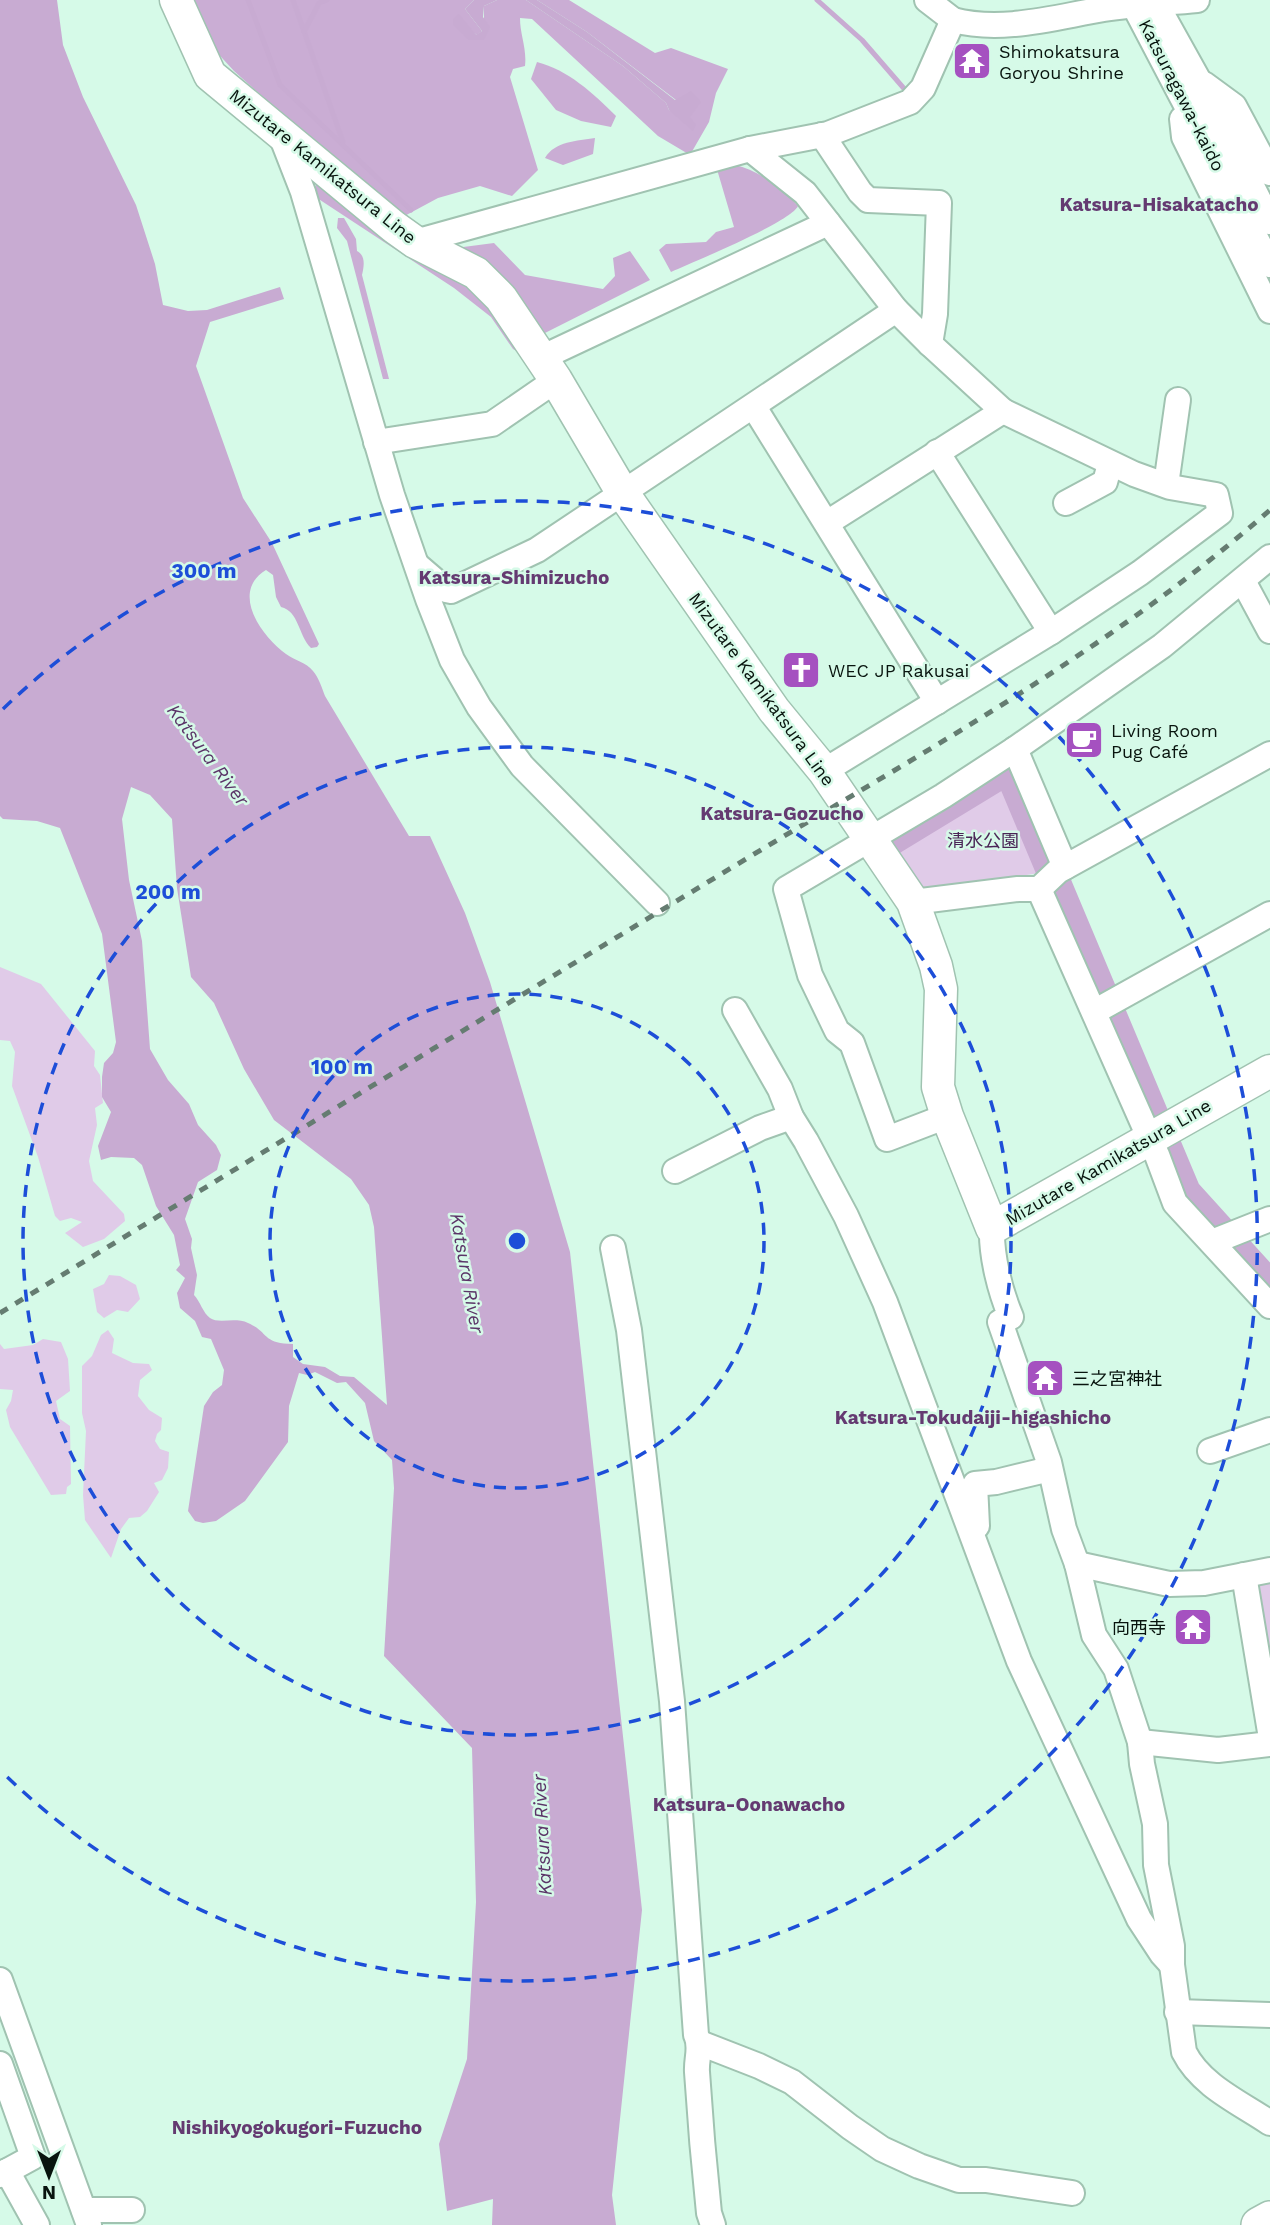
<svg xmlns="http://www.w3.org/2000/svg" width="1270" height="2225" font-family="'Work Sans','Noto Sans JP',sans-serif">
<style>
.green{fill:#e0cbe8}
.forest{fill:#caadd4}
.water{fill:#c8abd2;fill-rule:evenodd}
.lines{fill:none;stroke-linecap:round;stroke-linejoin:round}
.stream{stroke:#c8abd2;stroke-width:5}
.river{stroke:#c8abd2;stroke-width:30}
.minor-casing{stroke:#a0c3b1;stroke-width:28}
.major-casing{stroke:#a0c3b1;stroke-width:35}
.highway-casing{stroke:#a0c3b1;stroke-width:38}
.minor{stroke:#fff;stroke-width:24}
.major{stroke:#fff;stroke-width:32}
.highway{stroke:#fff;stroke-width:35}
.rail{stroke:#657c71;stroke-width:5;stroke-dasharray:9 9;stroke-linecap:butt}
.ring{fill:none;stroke:#1d4ed8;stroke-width:3.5;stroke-dasharray:12 9}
.labels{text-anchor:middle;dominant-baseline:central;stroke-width:5;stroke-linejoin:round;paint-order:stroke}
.poi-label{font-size:18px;fill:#08140e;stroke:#d6fae8;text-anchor:start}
.street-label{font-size:18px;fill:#08140e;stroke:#d6fae8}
.park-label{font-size:18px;fill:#4a2556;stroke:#d6fae8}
.neighbourhood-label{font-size:19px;font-weight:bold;fill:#643a71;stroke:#d6fae8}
.water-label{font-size:19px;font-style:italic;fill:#5b3568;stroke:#d6fae8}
.centre{fill:#1d4ed8;stroke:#d6fae8;stroke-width:3.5}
.ring-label{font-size:21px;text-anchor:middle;font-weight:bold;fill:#1d4ed8;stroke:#d6fae8;stroke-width:5;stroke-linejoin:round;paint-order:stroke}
</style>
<rect width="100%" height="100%" fill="#d6fae8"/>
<!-- green -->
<g class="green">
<polygon points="1005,778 1045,869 1040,873 927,890 912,885 889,849"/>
<polygon points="0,967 41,984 95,1051 94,1066 100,1075 103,1103 95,1108 97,1125 89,1161 93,1181 124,1214 125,1221 104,1239 83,1247 65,1233 82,1222 71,1218 60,1221 55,1216 38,1157 12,1086 15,1052 10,1041 0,1040"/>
<polygon points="109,1275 120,1276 136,1285 140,1299 128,1312 117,1310 104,1318 97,1312 93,1289 104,1284"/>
<polygon points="108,1330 114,1339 112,1353 133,1363 149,1364 152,1370 140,1380 138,1396 149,1410 162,1418 161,1430 157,1434 155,1441 160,1449 169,1452 168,1468 162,1480 154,1483 159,1492 147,1511 140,1517 129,1518 121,1529 111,1558 85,1520 83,1495 86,1431 82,1413 82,1366 92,1356 101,1335"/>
<polygon points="43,1339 61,1342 68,1359 70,1391 56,1401 60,1419 70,1426 71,1484 67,1487 66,1494 51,1495 10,1427 6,1410 11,1401 13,1390 0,1389 0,1344 4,1349 33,1345"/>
<polygon points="1270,1577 1270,1676 1254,1589 1260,1579"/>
</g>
<!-- forest -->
<g class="forest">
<path d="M189,0H474L465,9L482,31L477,35L453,19L484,40V6L497,0H526L623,66L666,103L669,110L689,117L676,100L587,32L537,0H569L655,53L671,48L728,69L716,93L709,122L690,155L658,136L532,19L520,18C520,35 527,48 525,66L513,69L510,77L538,170L512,196L480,186L438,198L399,219L234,71L200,34Z"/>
<path d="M537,62C568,70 593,93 616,116L611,127L581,121L556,110L531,79Z"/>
<path d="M595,138L593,154L563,165L545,158C555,141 577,141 595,138Z"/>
<path d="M735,165C758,170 782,188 798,206C791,222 693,262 671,272L659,250L666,244L706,242L716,232L734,227L716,166Z"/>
<polygon points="317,177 444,272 476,293 495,315 520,353 513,349 491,317 454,288 314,196"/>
<path d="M338,218H344L356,239L357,251C366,256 364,266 362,275L389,379H383L347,241L337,228Z"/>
<polygon points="494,243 525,275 603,289 615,276 613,258 630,251 650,280 541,335 448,249"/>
</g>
<!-- water -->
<g class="water">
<path d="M0,0H57L63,45L83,97L136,205L155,264L163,305L188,311L207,310L280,287L284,299L210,322L196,366L243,498L272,543L319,644L317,647L311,648C298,635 299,611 281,607L276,597L273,575L266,570C230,592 261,636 286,654C295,661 306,662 313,671C319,678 322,688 325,696L409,836H430L465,913L490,982L570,1252L642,1910L612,2195L616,2225H492L493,2199L447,2211L439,2144L467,2059L476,1902L472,1748L384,1656L394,1488L392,1460L374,1441L365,1403L346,1382L337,1383L315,1372L307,1375L299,1373L289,1406L288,1442L245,1501L216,1521L203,1523L195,1521L188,1511L204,1406L213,1392L222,1385L224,1370L211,1339L202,1337L195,1321L180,1308L177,1293L185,1278L176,1270L180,1265L174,1235L156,1206L142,1165L134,1158L111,1157L101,1160L98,1146L111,1112L102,1097V1077L104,1063L113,1053L116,1042L102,934L60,828L37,821L3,819L0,816ZM131,787L150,795L172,819L177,888L191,977L214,1003L244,1069L274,1120L351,1179L369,1205L374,1227L387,1405L354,1377L340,1376L325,1367L303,1364L293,1357V1344C262,1344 269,1332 248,1323C236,1317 218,1324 210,1318C203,1313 200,1301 194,1295L197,1275L191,1248L192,1239L185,1219L198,1182L217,1170L221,1155L216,1145L198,1125L189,1104L168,1080L150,1049L142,941L129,880L122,819Z"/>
<polygon points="474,0 497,0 484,6 483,17 490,27 484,40 469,40 453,25 453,19 459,14 476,35 482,31 465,9"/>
<polygon points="526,0 537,0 587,32 675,100 691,91 701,102 690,117 696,125 693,131 669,110 666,103 623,66"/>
</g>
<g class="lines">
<!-- stream -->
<g class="stream">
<polyline points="248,0 280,85 411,210"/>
<polyline points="293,0 343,142"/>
<polyline points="817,0 862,40 907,92"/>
<polyline points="304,32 319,3 327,0"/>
</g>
<!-- river -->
<polyline class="river" points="889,842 1004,772 1010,773 1186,1192 1270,1285"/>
<!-- minor casing -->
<g class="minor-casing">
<g id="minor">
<polyline points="927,0 953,20"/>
<polyline points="1131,0 1270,265"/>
<polyline points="1154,0 1198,79 1270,222"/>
<polyline points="1204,84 1234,106 1270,173"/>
<polyline points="1182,119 1184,137 1270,311"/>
<polyline points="280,133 303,192 392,495 428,599 452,660 479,707 522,766 657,903"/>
<polyline points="822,135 860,192 868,200 939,203 935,314 930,344"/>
<polyline points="750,149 805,193 896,310 930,344 1003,411 1134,474 1170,487 1216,495 1220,513 1140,573 1051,632 824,771"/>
<path d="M415,242L750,149L828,134L910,102L923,88L953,20C1003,33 1055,17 1104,9C1135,4 1166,3 1197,0"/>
<polyline points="541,358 828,223"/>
<polyline points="754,407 937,702"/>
<polyline points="376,442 492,424 556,380"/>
<polyline points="937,452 1051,632"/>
<polyline points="1166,485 1178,400"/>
<polyline points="1066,503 1105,482 1110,464"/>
<polyline points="827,523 1003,411"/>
<polyline points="418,566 446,590 451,591 537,550 896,310"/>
<polyline points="1243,581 1270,631"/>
<polyline points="1015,749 1065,867"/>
<polyline points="1039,889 1058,871 1270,754"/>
<polyline points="913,902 1018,889 1039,889 1157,1155 1175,1203 1270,1306"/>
<polyline points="735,1010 780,1089 791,1117 806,1141 846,1216 885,1302 1019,1661 1139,1919 1162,1954 1172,1965"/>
<polyline points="1094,1012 1270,914"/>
<polyline points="947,1116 887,1139 852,1043 837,1031 810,975 786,889 943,796 1015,749 1162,646 1270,557"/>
<polyline points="675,1171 760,1128 791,1117"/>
<path d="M992,1228C991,1256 1000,1291 1011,1317L1000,1322L1049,1462L1064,1529L1077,1564L1094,1635L1116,1669L1140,1742L1142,1764L1155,1824L1156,1865L1172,1946V1965L1184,2052C1201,2086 1241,2103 1270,2123"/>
<polyline points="1212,1242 1270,1219"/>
<path d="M613,1248L629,1330L672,1701L696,2035C702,2047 696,2059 697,2072C700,2119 704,2166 709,2213L713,2225"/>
<polyline points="1210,1451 1270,1430"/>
<polyline points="977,1526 975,1484 996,1482 1050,1469"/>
<polyline points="1077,1564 1169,1584 1204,1583 1270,1570"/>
<polyline points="1244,1575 1270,1732"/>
<polyline points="1140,1742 1218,1750 1270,1744"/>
<polyline points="0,1980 89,2225"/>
<polyline points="1177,2012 1270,2015"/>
<polyline points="700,2043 759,2066 792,2082 850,2127 882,2149 919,2166 959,2180 986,2180 1072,2193"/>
<polyline points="0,2064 33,2157 0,2175"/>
<polyline points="7,2171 37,2225"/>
<polyline points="84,2210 132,2210"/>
</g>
</g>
<!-- major casing -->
<g class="major-casing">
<polyline id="major" points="176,0 210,75 394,227 415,242 476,273 501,298 556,380 622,492 774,710 824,771 913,902 936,966 941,989 938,1087 947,1116 992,1228 1270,1071"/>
</g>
<!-- highway casing -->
<g class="highway-casing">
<polyline id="highway" points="1259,2225 1270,2219"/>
</g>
<!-- minor -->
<use href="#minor" class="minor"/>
<!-- major -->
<use href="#major" class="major"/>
<!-- highway -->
<use href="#highway" class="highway"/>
<!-- rail -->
<path class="rail" d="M0,1313C245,1163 490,1014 736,865C919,754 1108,652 1270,510"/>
</g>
<!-- distance rings -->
<g class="ring">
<circle cx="517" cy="1241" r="247"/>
<circle cx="517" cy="1241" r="494"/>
<path d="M3 709A740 740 0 1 1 3 1773"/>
</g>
<!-- icons -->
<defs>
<g id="temple-square" transform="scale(2.0125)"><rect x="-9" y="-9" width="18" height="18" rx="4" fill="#a551c0" stroke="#d6fae8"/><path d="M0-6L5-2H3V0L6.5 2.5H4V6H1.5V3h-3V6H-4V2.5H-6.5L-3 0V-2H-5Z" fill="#fff"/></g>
<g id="church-square" transform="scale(2.0125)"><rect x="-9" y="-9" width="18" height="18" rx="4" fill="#a551c0" stroke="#d6fae8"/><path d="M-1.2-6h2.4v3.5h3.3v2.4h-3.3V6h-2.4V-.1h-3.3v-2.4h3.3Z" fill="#fff"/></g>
<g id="cafe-square" transform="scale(2.0125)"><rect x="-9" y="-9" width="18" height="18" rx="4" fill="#a551c0" stroke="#d6fae8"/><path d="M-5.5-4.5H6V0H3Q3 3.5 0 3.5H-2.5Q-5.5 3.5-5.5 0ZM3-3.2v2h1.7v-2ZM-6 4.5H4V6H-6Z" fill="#fff"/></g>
</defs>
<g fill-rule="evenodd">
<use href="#temple-square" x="972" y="61"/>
<use href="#church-square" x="801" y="670"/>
<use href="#cafe-square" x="1084" y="740"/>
<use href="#temple-square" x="1045" y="1378"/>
<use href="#temple-square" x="1193" y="1627"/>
</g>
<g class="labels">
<!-- poi labels -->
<g class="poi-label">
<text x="999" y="51">Shimokatsura<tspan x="999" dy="21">Goryou Shrine</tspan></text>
<text x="828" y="670">WEC JP Rakusai</text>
<text x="1111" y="730">Living Room<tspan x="1111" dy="21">Pug Café</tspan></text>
<text x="1072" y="1378">三之宮神社</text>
<text x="1166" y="1627" text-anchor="end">向西寺</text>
</g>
<!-- street labels -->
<g class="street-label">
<text transform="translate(1182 95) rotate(63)">Katsuragawa-kaido</text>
<text transform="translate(323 166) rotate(39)">Mizutare Kamikatsura Line</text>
<text transform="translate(762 689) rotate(54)">Mizutare Kamikatsura Line</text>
<text transform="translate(1108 1162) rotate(-30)">Mizutare Kamikatsura Line</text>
</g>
<!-- park labels -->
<g class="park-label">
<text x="983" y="840">清水公園</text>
</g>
<!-- neighbourhood labels -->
<g class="neighbourhood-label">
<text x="1159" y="204">Katsura-Hisakatacho</text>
<text x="514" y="577">Katsura-Shimizucho</text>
<text x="782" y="813">Katsura-Gozucho</text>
<text x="973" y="1417">Katsura-Tokudaiji-higashicho</text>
<text x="749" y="1804">Katsura-Oonawacho</text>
<text x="297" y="2127">Nishikyogokugori-Fuzucho</text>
</g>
<!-- water labels -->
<g class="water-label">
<text transform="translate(208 755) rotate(53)">Katsura River</text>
<text transform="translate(467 1273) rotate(80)">Katsura River</text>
<text transform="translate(542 1835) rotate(-93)">Katsura River</text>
</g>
</g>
<circle cx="517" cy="1241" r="10" class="centre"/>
<g class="ring-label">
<text x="204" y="578">300 m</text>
<text x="168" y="899">200 m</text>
<text x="342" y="1074">100 m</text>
</g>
<!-- north arrow -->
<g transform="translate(49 2176) rotate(180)" stroke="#d6fae8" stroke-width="5" paint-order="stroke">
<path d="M0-5L12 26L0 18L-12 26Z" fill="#08140e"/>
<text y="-10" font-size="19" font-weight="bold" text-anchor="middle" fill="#08140e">N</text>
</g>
</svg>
